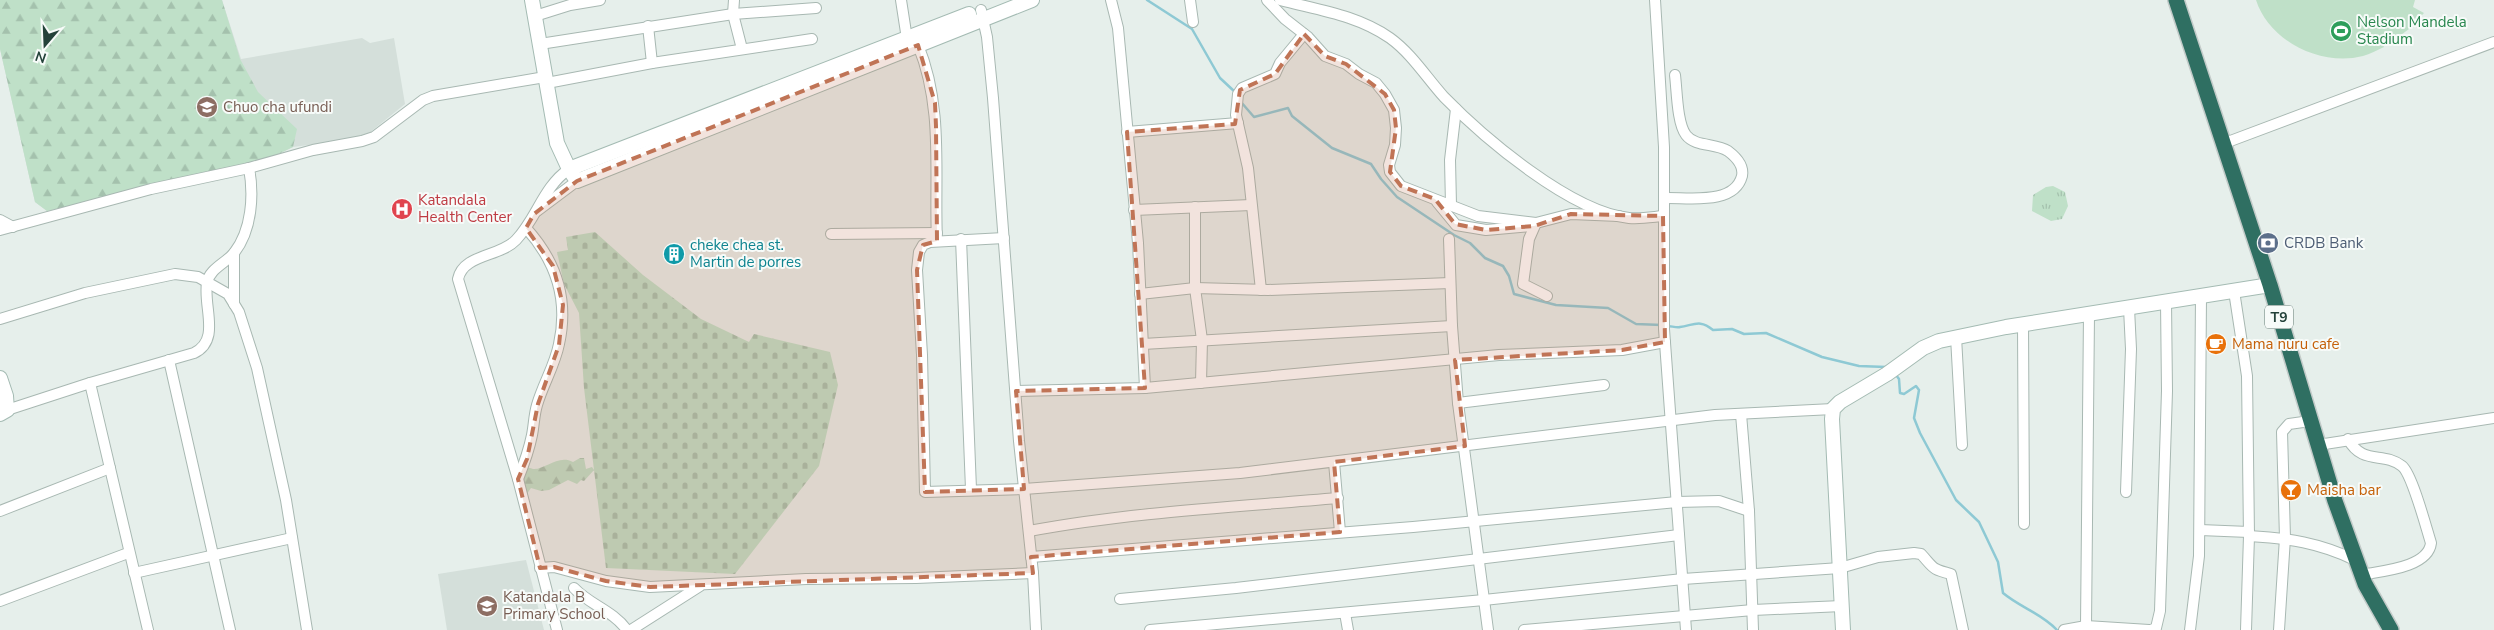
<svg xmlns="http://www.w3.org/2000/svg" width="2494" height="630" font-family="'Nunito Sans',sans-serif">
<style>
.built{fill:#d4dfda}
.grass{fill:url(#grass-tufts)}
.forest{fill:url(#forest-firs)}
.cemetery{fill:url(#cemetery-stones)}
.pitch{fill:#bfe0c8}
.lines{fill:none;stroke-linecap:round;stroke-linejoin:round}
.stream{stroke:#8ec9d4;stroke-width:2.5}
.street-casing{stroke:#a8b8b2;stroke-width:12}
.secondary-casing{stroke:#a4bbb3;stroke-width:16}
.highway-casing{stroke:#c2cac8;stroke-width:18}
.street{stroke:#fff;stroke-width:10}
.secondary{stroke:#fff;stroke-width:14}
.highway{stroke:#2f6f62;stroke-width:15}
.marked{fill:#c07456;fill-opacity:0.2;stroke:#c07456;stroke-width:4;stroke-dasharray:10 6;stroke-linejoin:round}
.labels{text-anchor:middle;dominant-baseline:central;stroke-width:4;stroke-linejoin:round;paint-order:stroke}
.shield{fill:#f7fbf9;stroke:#637a73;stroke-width:1}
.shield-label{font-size:14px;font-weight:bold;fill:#24423a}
.leisure-label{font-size:15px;fill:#27864d;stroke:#f7fbf9;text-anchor:start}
.education-label{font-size:15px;fill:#785e54;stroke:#f7fbf9;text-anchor:start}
.health-label{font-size:15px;fill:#be3a42;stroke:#f7fbf9;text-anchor:start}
.service-label{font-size:15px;fill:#4e5e75;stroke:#f7fbf9;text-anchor:start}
.culture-label{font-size:15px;fill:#0d838f;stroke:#f7fbf9;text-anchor:start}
.food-label{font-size:15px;fill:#c56008;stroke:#f7fbf9;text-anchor:start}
</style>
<defs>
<pattern id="grass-tufts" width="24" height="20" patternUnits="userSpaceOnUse" patternTransform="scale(1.25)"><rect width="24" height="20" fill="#bfe0c8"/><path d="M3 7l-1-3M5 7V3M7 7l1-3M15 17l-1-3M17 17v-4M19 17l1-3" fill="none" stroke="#a4c1ad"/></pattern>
<pattern id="forest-firs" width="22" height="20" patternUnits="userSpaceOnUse" patternTransform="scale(1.25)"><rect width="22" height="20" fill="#bfe0c8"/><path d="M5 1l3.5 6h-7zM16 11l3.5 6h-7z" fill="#a4c1ad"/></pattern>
<pattern id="cemetery-stones" width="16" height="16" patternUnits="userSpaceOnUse" patternTransform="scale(1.25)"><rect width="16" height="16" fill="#bfe0c8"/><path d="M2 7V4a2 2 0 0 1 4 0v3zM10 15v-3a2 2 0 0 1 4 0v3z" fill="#a4c1ad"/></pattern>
</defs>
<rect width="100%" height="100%" fill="#e6efeb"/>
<!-- built -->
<g class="built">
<polygon points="0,0 222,0 241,59 362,38 370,43 394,38 405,104 363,138 293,147 266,160 47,211 35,202 0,49"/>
<polygon points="526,560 544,630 447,630 438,574"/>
</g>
<!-- grass -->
<polygon class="grass" points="2053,186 2065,192 2068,206 2062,219 2051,221 2032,211 2033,195 2046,187"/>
<!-- forest -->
<g class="forest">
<polygon points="0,0 222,0 240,59 258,92 297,129 293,147 266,160 47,211 35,202 0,49"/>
<path d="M580,458H584L586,469L592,467L594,470L584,481L581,480L577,484L568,480L549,490L541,491L531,488L526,495L521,485L525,467C528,467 530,468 533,469C545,470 558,454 573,462Z"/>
</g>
<!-- cemetery -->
<polygon class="cemetery" points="595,232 643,275 701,319 749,342 754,334 830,352 838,385 819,466 735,574 606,568 584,388 579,313 564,284 557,252 568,250 566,237"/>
<!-- pitch -->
<path class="pitch" d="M2256,0H2415L2413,7L2424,13L2409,29L2390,43L2384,34L2379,37L2384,47C2377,50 2370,54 2363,56C2321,67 2269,41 2256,0Z"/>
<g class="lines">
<!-- stream -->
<g class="stream">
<polyline points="1147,0 1192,29 1220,78 1235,92"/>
<polyline points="1241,102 1254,117 1288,108 1292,116 1332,148 1371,164 1381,179 1397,197 1454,235 1470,243 1485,258 1503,266 1509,276 1514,294 1556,305 1608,308 1636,324 1662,325"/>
<path d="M1667,326C1671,326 1677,328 1680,327C1694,325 1700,319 1713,330L1732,329L1744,334L1766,333L1822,357L1859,366L1886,367"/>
<path d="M1896,375L1899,379L1900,393L1904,394L1916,386L1919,390L1914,418L1920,433L1956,500L1979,522L1998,562L2003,593C2021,608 2041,613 2057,630"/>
</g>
<!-- street casing -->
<g class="street-casing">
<g id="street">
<polyline points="734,0 733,14 742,49"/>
<polyline points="901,0 907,39"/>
<polyline points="1111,0 1118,28 1138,243 1145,388"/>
<polyline points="1190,0 1193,22"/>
<polyline points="1267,0 1285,19 1308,37 1325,56 1346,64 1359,74 1376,83 1385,94 1394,110 1396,128 1395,145 1389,165 1390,172 1401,186 1478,216 1536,223 1571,214 1619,216"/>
<path d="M1280,0C1318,10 1357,15 1390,38C1412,54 1426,77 1444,97C1484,138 1571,212 1629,218C1641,219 1652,217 1663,216"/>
<polyline points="1655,0 1664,147 1664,329 1686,630"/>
<polyline points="981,10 987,37 993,98 1019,441 1033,573 1036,630"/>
<polyline points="535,16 570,5 600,0"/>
<polyline points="648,26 652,63"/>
<polyline points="540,44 733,14 816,8"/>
<path d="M918,45C944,108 934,175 937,241"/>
<polyline points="547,83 652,63 812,39"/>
<polyline points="1127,132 1238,123"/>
<polyline points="2225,143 2494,42"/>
<path d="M1664,198C1687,197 1734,206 1742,176C1744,166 1736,157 1728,151C1716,143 1695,147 1686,135C1677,123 1677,91 1675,75"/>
<polyline points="1437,202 1456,225 1486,230 1531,226"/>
<polyline points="1451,205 1450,160 1456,109"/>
<polyline points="1195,207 1195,288 1202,340 1201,383"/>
<polyline points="1134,210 1251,205"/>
<polyline points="537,211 577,181"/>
<polyline points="0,220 13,227"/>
<polyline points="1536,223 1529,239 1523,284 1547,296"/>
<polyline points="0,230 151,189 249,168 313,150 362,141 374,137 423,100 433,96 545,77"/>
<polyline points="831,234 937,233"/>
<polyline points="1004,238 930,242 923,245 919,252 917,270 922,355 925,492 1024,489 1240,473 1715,415 1833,409"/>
<polyline points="961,239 971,489"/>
<polyline points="1449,239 1452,326 1458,403 1488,630"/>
<polyline points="234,253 234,304"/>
<polyline points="1261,290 1248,168 1236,115 1238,94 1242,88 1275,74 1280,63 1304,34"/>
<polyline points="2234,291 2247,376 2249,536 2246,630"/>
<polyline points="1140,294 1195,288 1268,290 1450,283"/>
<polyline points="0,319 85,293 175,274 198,277 228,294 239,312 257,368 286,500 307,630"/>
<polyline points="2023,324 2024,524"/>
<polyline points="1956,337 1962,445"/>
<polyline points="1143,344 1452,326"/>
<polyline points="169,360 230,630"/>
<path d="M90,383L194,353C221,340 203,307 207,283C209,269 226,263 234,253C252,230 254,195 249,168"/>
<polyline points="1016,391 1145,388 1499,355 1622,350 1665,342"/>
<polyline points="1458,403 1604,385"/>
<polyline points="7,410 90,383 148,630"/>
<polyline points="1741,414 1749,511 1753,630"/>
<path d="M2348,439C2363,466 2383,451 2402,466C2412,474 2426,527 2431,543C2428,568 2381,571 2361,575"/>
<polyline points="2318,445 2494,418"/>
<polyline points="1334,462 1340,532"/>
<path d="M518,479C524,464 529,450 532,435C534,425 534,415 537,405C543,384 555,365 559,344C569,299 556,261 526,228"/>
<polyline points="2126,492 2131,349 2129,308"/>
<polyline points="0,511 110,468"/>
<polyline points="2200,530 2249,532"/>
<path d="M1029,531C1130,512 1235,507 1338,498"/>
<path d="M2249,536C2288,538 2320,543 2355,560"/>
<polyline points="1031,557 1413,527 1677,502 1719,501 1749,511"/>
<polyline points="540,568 554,567 606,581 650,587 806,579 916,578 1033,573"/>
<polyline points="134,573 292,538"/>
<path d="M574,588C590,605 612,610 627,630"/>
<polyline points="1120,599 1236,588 1679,535"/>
<polyline points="0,601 128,553"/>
<polyline points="1345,613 1348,630"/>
<polyline points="2086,626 2149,630"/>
<path d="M557,630L518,479L458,279C463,254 500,257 516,240C537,218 543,187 569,169"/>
<polyline points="631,630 700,586"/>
<path d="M1150,630L1484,600L1683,579L1840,568L1878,557L1914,553L1921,554C1934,568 1931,569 1951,574L1963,630"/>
<polyline points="1524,630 1753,610 1842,606"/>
<polyline points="2064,630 2086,626 2089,314"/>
<polyline points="2151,630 2156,628 2160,611 2167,391 2166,302"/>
<polyline points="2190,630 2199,556 2201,296"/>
<polyline points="2279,630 2285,538 2282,432 2289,424 2310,421"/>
</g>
</g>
<!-- secondary casing -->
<g class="secondary-casing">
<g id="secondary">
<polyline points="532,0 557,143 569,169 577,181 1032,0"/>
<polyline points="569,169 969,14"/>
<polyline points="0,378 6,396 7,410 0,414"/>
<polyline points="1843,630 1832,419 1833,409 1840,402 1887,374 1923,348 1939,341 2006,327 2270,285"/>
</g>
</g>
<!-- highway casing -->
<g class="highway-casing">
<polyline id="highway" points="2176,0 2270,285 2335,501 2365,584 2391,630"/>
</g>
<!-- street -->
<use href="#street" class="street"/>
<!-- secondary -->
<use href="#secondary" class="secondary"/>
<!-- highway -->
<use href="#highway" class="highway"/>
</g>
<!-- marked area -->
<path class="marked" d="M1304,34L1325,56L1346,64L1385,94L1394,110L1396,128L1390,172L1401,186L1435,199L1455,224L1486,230L1534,226L1571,214L1663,216L1665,342L1622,350L1455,360L1465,446L1334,462L1340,532L1031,557L1033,573L650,587L606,581L554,567L540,568L518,479L527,459L538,404L559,345L563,305L553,266L526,228L534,214L577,181L918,45L935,103L936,126L937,241L923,245L917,270L925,492L1024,489L1016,391L1145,388L1127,132L1235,124L1240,90L1275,74Z"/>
<!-- icons -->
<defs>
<g id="stadium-disc" transform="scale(1.125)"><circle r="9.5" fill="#2e9e5b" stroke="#f7fbf9"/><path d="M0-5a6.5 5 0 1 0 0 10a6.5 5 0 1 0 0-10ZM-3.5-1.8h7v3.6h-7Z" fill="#fff"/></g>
<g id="school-disc" transform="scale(1.125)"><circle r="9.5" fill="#8d6e63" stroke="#f7fbf9"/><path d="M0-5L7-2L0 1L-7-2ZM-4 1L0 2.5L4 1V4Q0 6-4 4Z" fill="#fff"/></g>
<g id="hospital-disc" transform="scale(1.125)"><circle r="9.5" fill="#e0444e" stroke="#f7fbf9"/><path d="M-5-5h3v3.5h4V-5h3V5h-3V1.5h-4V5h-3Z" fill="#fff"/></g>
<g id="bank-disc" transform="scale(1.125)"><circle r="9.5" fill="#5c6f8a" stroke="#f7fbf9"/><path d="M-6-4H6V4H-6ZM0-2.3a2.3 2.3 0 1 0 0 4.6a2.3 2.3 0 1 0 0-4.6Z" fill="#fff"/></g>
<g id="building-disc" transform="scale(1.125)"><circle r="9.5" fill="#0f9aa8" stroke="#f7fbf9"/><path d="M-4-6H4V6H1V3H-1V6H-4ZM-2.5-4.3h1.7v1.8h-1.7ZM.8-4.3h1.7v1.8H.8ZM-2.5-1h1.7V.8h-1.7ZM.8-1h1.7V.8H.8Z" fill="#fff"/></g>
<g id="cafe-disc" transform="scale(1.125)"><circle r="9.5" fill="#e8710a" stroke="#f7fbf9"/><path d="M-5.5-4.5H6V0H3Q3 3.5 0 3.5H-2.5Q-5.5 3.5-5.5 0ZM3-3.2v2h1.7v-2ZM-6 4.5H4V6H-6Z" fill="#fff"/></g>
<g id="bar-disc" transform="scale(1.125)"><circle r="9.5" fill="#e8710a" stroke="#f7fbf9"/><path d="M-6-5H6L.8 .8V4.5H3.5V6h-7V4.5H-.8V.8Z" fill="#fff"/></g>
</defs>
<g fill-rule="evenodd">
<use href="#stadium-disc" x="2341" y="31"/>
<use href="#school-disc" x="207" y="107"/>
<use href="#hospital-disc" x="402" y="209"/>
<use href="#bank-disc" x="2268" y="243"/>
<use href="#building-disc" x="674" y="254"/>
<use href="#cafe-disc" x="2216" y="344"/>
<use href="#bar-disc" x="2291" y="490"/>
<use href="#school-disc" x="487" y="606"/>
</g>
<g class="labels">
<!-- shield labels -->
<rect class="shield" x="2265" y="305.5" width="28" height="23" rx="4"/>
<g class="shield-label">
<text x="2279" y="317">T9</text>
</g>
<!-- leisure labels -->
<g class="leisure-label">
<text x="2357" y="22">Nelson Mandela<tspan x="2357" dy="17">Stadium</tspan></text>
</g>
<!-- education labels -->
<g class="education-label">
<text x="223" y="107">Chuo cha ufundi</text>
<text x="503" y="597">Katandala B<tspan x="503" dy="17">Primary School</tspan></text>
</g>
<!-- health labels -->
<g class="health-label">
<text x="418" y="200">Katandala<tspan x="418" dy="17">Health Center</tspan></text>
</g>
<!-- service labels -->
<g class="service-label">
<text x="2284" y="243">CRDB Bank</text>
</g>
<!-- culture labels -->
<g class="culture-label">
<text x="690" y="245">cheke chea st.<tspan x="690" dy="17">Martin de porres</tspan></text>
</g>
<!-- food labels -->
<g class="food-label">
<text x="2232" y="344">Mama nuru cafe</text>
<text x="2307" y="490">Maisha bar</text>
</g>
</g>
<!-- north arrow -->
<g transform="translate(45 45) rotate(199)" stroke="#f7fbf9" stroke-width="4" paint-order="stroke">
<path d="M0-4L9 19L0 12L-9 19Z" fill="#24423a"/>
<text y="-8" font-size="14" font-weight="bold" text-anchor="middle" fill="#24423a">N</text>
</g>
</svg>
